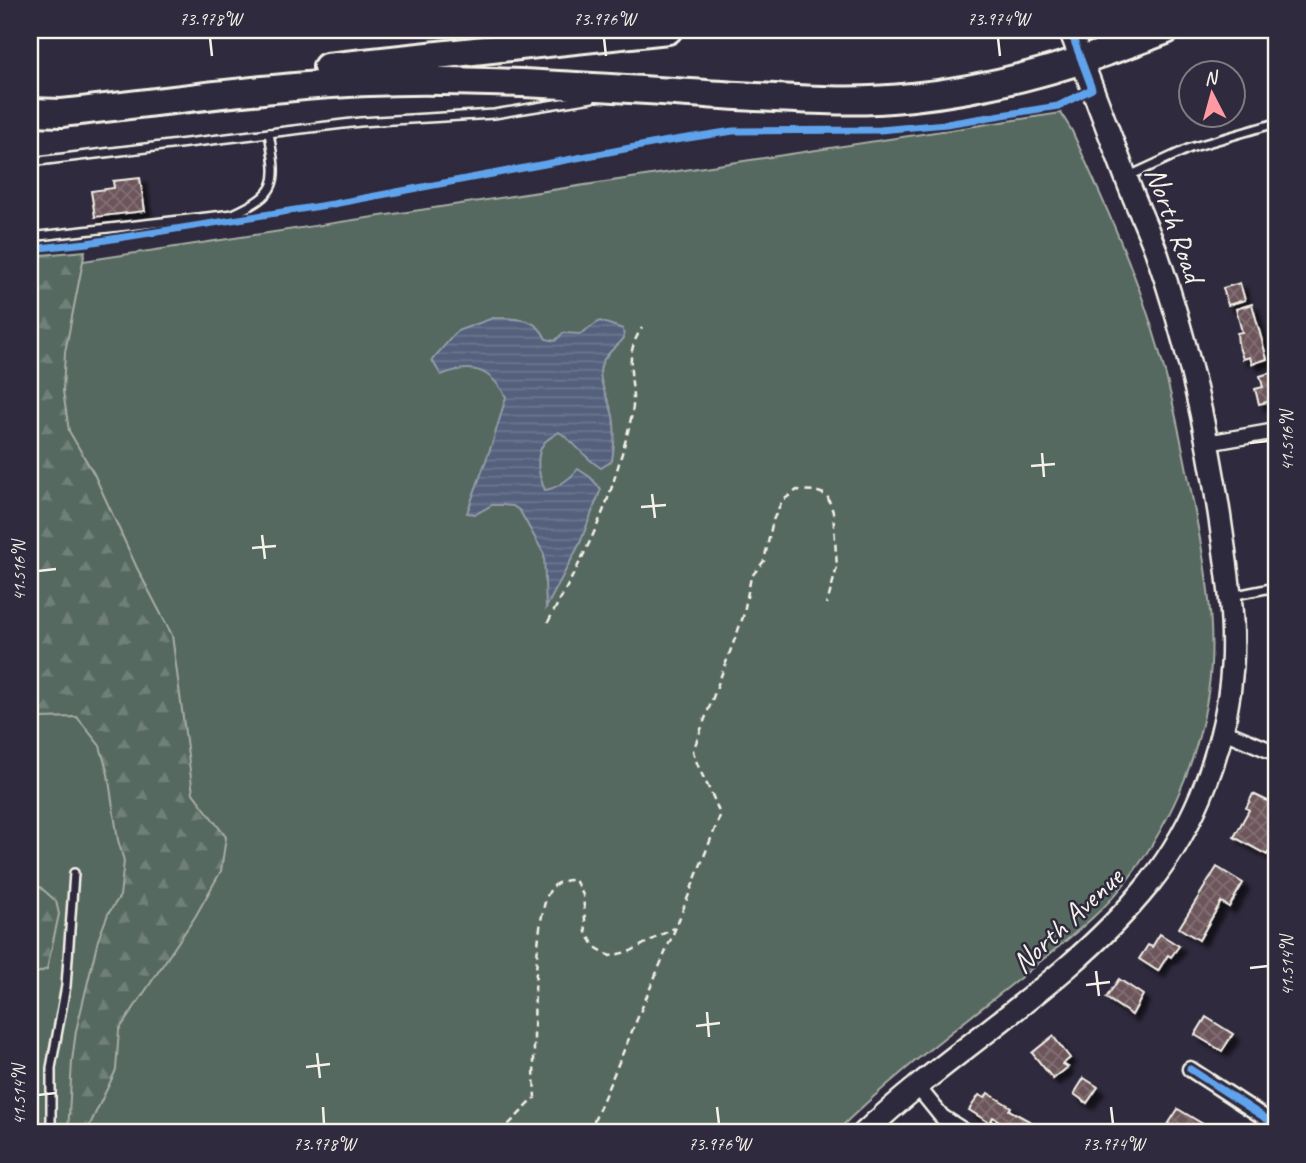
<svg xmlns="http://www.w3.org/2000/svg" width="1306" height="1163" font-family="Caveat,sans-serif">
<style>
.green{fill:#576961;stroke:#a6ada4;stroke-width:2}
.forest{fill:url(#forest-firs);stroke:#a6ada4;stroke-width:2}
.water{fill:url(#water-rules);stroke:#949ba8;stroke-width:2}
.building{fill:url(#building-cross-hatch);stroke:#f4f1e8;stroke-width:2;filter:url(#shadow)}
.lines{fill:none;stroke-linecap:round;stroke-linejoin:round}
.service-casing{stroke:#f4f1e8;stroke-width:12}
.minor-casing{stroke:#f4f1e8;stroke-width:19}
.secondary-casing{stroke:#f4f1e8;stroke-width:26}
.motorway-casing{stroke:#f4f1e8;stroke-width:32}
.path{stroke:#f4f1e8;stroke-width:2.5;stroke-dasharray:7 5;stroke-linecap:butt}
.service{stroke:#2f2a3d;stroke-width:7}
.minor{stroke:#2f2a3d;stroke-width:14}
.secondary{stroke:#2f2a3d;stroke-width:21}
.motorway{stroke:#2f2a3d;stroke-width:26}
.cycleway-casing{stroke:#2f2a3d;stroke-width:11}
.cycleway{stroke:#60a3ed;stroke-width:7}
.ticks{fill:none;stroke:#f4f1e8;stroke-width:2.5}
.labels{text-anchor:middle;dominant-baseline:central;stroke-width:5;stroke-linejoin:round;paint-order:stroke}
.street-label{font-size:30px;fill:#f4f1e8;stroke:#2f2a3d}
.neatline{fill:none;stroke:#f4f1e8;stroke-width:2.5}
.ticks-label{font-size:18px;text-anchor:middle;fill:#f4f1e8}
</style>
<defs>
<pattern id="forest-firs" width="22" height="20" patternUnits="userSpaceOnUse" patternTransform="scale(1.75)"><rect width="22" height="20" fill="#576961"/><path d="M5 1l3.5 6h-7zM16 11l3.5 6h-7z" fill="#707f78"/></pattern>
<pattern id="water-rules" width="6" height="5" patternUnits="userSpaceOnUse" patternTransform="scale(1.75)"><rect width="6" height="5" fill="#54617d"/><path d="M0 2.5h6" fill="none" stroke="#6d788f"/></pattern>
<pattern id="building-cross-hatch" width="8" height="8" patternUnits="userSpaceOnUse" patternTransform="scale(1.75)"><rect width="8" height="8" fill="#6c565b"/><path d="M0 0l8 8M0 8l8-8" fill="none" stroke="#826f73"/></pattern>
<filter id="shadow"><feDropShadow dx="6" dy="6" stdDeviation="2" flood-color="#0009"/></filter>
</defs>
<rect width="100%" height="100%" fill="#2f2a3d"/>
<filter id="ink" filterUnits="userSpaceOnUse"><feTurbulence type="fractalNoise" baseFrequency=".0143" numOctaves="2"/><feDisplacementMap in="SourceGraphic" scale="14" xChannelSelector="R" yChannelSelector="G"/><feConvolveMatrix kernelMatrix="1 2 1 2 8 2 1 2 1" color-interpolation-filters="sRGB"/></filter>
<g filter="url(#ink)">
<!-- green -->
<path class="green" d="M1061,113L1072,131C1097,187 1123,243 1143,300C1167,368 1181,437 1194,507C1204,558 1214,613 1211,665C1206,741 1175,818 1129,878C1101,916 1061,944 1025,974C961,1025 893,1075 835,1133H30V269Z"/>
<!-- forest -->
<g class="forest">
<polygon points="85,251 65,352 63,391 69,431 94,474 137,568 172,635 193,793 226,837 221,871 195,917 119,1030 116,1070 86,1133 68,1133 72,1061 76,1031 98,940 108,914 120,896 124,861 118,840 108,774 100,746 77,717 41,718 30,730 30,256"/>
<polygon points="40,887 56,901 59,914 47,969 30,976 30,888"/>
</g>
<!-- water -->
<path class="water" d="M493,318C515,319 536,316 546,339L555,341L563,333L580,334L600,321L623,329L624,338C617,347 607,352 602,363C595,378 610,401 613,416C616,431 614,446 612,461L601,468C583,457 575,442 559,432C555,435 547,439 544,443C534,457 539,477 545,490C556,489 571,478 578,469L590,477L601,489L580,543L546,608L544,554L520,511L513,506L502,505H492L476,514L467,513L493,441L506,397C490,368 471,363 441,375L432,360L457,331Z"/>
<!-- building -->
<g class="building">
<polygon points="140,178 145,211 95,217 91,191 114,188 113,181"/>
<polygon points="1240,283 1245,300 1228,305 1223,288"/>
<polygon points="1252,304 1267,359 1252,364 1250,357 1243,359 1238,344 1237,333 1242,332 1236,309"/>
<polygon points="1276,371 1276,400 1259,404 1255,389 1263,387 1260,376"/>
<polygon points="1253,794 1276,805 1276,820 1270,833 1276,838 1267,855 1234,837 1249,810 1246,808"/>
<polygon points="1217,867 1243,883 1229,907 1221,902 1199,940 1179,928"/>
<polygon points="1160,934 1179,946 1171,957 1168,955 1158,971 1139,959 1148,945 1152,947"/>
<polygon points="1119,979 1143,995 1132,1015 1106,998"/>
<polygon points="1206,1017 1233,1034 1222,1051 1195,1035"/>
<polygon points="1053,1036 1070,1058 1063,1064 1068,1067 1053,1079 1032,1053"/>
<polygon points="1084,1078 1098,1087 1087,1103 1074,1094"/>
<polygon points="988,1093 1011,1107 1009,1110 1051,1133 1017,1133 993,1117 990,1123 969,1110 979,1095 985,1098"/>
<polygon points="1178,1109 1218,1133 1178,1133 1167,1126"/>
</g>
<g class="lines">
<!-- service casing -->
<g class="service-casing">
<g id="service">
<polyline points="30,162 360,122 494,114 592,98"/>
<polyline points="1127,177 1190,148 1276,123"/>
<path d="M30,237L233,214C282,192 277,181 269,133"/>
<polyline points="1231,596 1276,587"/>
<polyline points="51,1133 51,1068 66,986 74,873"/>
</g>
</g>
<!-- minor casing -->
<g class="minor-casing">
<g id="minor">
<polyline points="1207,443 1276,431"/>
<polyline points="1221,730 1276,753"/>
<polyline points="1190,1069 1276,1125"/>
<polyline points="917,1086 942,1117 967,1133"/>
</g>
</g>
<!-- secondary casing -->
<g class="secondary-casing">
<path id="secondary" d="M864,1133C955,1047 1069,983 1148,885C1197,824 1227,743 1232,666C1235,617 1227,568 1220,519C1207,429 1186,337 1156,251C1147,227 1136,204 1127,180C1108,130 1089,80 1070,30"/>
</g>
<!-- motorway casing -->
<g class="motorway-casing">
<g id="motorway">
<polyline points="327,67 668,30"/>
<path d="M30,112L62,113C188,99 315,79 442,81C540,82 640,90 738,96C796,99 855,104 912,97C1001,88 1083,62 1166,30"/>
</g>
</g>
<!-- path -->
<g class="path">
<path d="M548,622C573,575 599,530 614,480C620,460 631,425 633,406C634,376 623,355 642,328"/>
<path d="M500,1133L535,1098C533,1064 532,911 551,889C557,881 565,880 575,880L583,895L586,932L595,947L610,956L631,951L674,928"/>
<path d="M589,1133L676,927L720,816C714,793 699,774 693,751L743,617L751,577L764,561L773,520L782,501L797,490L815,491L827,495L833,512L837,567L827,604"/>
</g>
<!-- service -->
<use href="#service" class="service"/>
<!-- minor -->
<use href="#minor" class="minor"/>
<!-- secondary -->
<use href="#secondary" class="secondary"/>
<!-- motorway -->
<use href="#motorway" class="motorway"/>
<!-- cycleway casing -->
<g class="cycleway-casing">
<g id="cycleway">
<polyline points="30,249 87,243 333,204 662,142 733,131 880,130 946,124 1058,106 1092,89 1070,30"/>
<polyline points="1190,1069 1276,1125"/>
</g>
</g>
<!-- cycleway -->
<use href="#cycleway" class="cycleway"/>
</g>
</g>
<!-- ticks -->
<path class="ticks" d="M210,38L212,56M604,38L606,56M998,38L1000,56M1250,443L1268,441M1042,453L1044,477M1031,466L1055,464M652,494L655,518M641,507L666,505M262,535L265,559M252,548L276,546M38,571L56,569M1250,968L1268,966M1096,971L1099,996M1086,985L1110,982M707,1012L709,1037M696,1026L720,1023M317,1053L320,1078M306,1067L330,1064M38,1095L56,1093M323,1107L324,1124M717,1107L719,1124M1111,1107L1113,1124"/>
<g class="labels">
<!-- street labels -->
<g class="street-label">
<text transform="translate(1175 224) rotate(70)">North Road</text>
<text transform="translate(1067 920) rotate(-43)">North Avenue</text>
</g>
</g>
<!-- margin -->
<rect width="1306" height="1163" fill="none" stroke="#2f2a3d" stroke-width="77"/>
<!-- north arrow -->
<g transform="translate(1212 94) rotate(354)"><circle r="33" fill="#2f2a3d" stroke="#7e7a81" stroke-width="2"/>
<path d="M0-5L12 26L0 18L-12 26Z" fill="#ff9aa2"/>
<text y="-10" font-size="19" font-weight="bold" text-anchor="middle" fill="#f4f1e8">N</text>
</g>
<rect x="38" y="38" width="1230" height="1086" class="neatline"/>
<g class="ticks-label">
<text x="210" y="25">73.978°W</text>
<text x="604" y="25">73.976°W</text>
<text x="998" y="25">73.974°W</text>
<text transform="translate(1287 441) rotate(-90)" y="6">41.516°N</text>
<text transform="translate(19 571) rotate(-90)" y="6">41.516°N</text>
<text transform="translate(1287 966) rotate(-90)" y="6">41.514°N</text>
<text transform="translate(19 1095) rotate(-90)" y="6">41.514°N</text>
<text x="324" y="1150">73.978°W</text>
<text x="719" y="1150">73.976°W</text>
<text x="1113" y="1150">73.974°W</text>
</g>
</svg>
